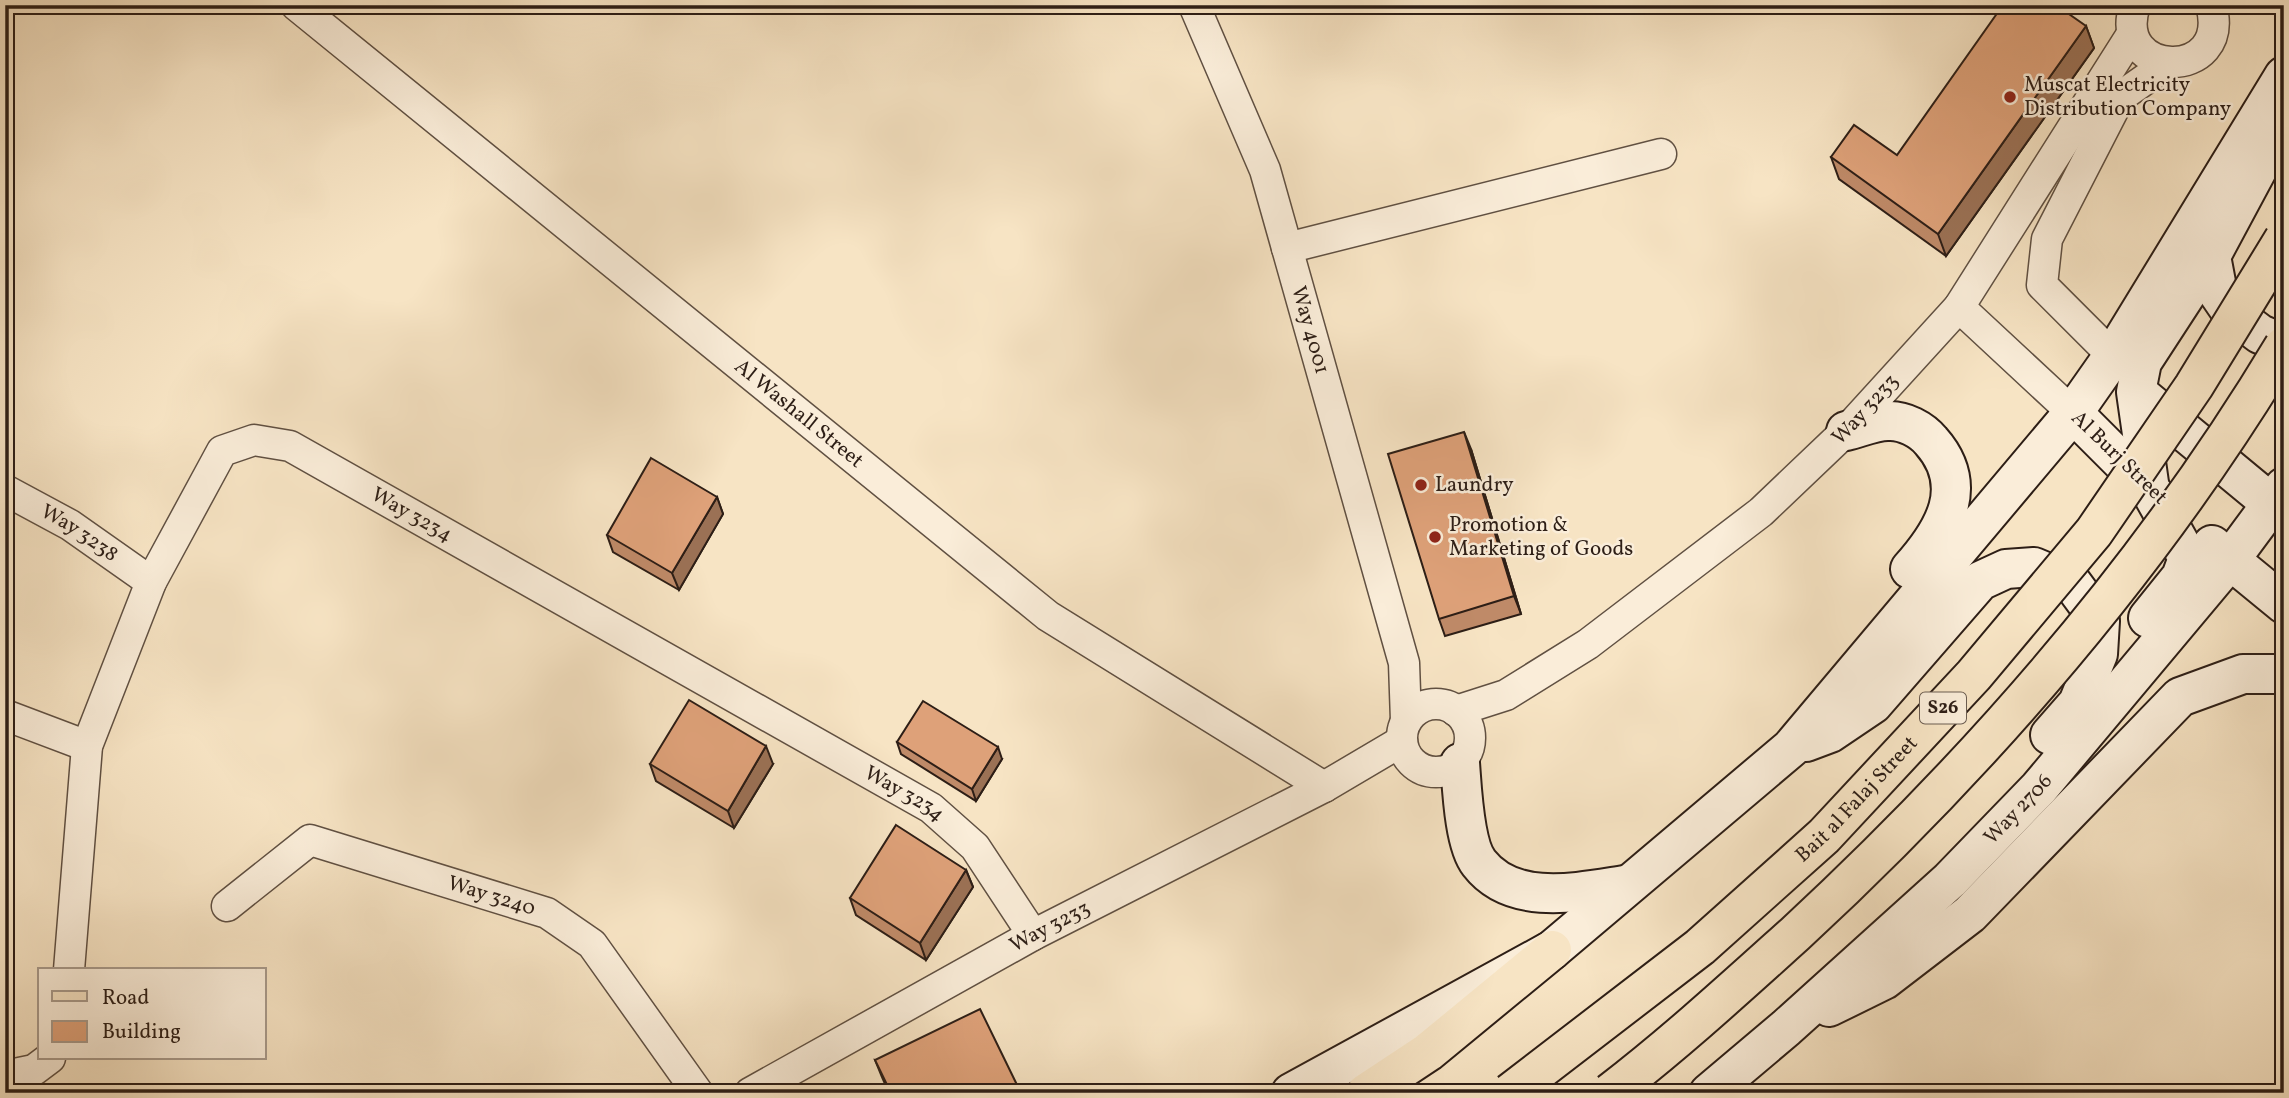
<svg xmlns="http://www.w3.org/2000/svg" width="2289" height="1098" font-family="Vollkorn,serif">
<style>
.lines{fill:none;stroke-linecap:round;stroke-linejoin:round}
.street-casing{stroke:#605042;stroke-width:33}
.secondary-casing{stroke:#2d1e16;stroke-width:42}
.primary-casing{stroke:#2d1e16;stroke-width:42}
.street{stroke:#faedd9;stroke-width:30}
.secondary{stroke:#faedd9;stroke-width:38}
.primary{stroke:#f7e4c4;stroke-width:38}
.primary-bridge-casing{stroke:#2d1e16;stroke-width:42;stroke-linecap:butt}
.primary-bridge{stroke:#f7e4c4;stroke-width:38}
.wall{fill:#bf8a68;stroke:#2d1e16;stroke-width:2}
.shaded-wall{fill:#9b7155;stroke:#2d1e16;stroke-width:2}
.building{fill:#dea179;stroke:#2d1e16;stroke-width:2}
.poi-dot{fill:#8f2418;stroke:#faedd9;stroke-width:2.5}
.labels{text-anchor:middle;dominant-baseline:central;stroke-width:5;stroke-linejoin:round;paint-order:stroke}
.shield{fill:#faedd9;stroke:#6a5c50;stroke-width:2}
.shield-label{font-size:19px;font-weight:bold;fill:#2d1e16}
.poi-label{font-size:21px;fill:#2d1e16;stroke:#faedd9;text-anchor:start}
.street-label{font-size:21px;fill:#2d1e16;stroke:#faedd9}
</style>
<rect width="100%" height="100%" fill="#f7e4c4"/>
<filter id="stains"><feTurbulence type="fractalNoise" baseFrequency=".00286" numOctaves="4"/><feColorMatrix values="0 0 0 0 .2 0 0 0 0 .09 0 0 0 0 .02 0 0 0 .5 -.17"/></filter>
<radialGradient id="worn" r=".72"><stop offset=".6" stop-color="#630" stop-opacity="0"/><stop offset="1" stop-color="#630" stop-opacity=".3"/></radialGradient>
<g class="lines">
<!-- street casing -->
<g class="street-casing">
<g id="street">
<path id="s1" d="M296,5L1048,616L1324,787"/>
<path id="s2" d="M1194,5L1265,170L1404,663L1406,721"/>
<path d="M2135,5C2110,79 2233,83 2211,5"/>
<polyline points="1287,248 1661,154"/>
<polyline points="1959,307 2073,413"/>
<polyline points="2113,356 2042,285 2047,239 2120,97 2167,64"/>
<path id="s3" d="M5,490L70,525L151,582"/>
<circle cx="1436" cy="738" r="34"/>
<path id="s4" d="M1456,711L1506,695L1588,644L1761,512L1846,431L1959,307L2132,34"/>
<polyline points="5,715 87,746"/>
<path id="s5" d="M227,906L310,840L547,913L592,944L698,1093"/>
<path id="s6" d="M69,970L87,746L151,582L222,451L254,440L290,446L931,808L975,847L1033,935"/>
<polyline points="5,1076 34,1070 50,1058"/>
<path id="s7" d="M750,1093L1033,935L1324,787L1402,741"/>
</g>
</g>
<!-- secondary casing -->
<g class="secondary-casing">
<g id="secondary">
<polyline points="2278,131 2211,256 2218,293 2231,312 2260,334 2284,344"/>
<polyline points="2145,399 2284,514"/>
<polyline points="2073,413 2154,494"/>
<path d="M1846,431C1859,428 1875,421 1888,421C1904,420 1922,430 1931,441C1971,486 1944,531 1910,569"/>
<polyline points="2212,545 2284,604"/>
<polyline points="2148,618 2181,577 2188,558 2150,490 2136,392 2142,362 2211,256"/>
<polyline points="1806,742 1830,733 1873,704 1980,581 2006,569 2034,567 2072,583 2100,621 2098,654 2078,703 2050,735"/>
<path d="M1460,763C1462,788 1464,844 1479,863C1513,907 1579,892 1625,885"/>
<polyline points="1829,1007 1884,980 1970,914 2180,697 2243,674 2284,674"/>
<polyline points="1291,1093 1552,950 1791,748 2073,413 2113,356 2284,76"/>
<path id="s8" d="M1709,1093L1786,1028L1950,880L2039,788L2230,560L2284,487"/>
</g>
</g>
<!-- primary casing -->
<g class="primary-casing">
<polyline id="primary" points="1366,1093 1428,1052 1552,950"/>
</g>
<!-- street -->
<use href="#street" class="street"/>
<!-- secondary -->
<use href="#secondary" class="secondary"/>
<!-- primary -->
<use href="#primary" class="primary"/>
<!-- primary-bridge casing -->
<g class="primary-bridge-casing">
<g id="primary-bridge">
<path id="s9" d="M1510,1093L1700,947L1824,836L1974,675L2094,532L2194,386L2284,239"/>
<path d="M1610,1093C1675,1043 1735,988 1795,934C1983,760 2152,566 2284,346"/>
</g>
</g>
<!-- primary-bridge -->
<use href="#primary-bridge" class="primary-bridge"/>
</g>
<!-- wall -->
<g class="wall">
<polygon points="2086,26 2094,48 1946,256 1839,179 1831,157 1897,155"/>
<polygon points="1471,449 1521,614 1445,636 1439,619"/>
<polygon points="717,497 723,514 679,590 613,552 607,535"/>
<polygon points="897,742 1002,759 976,801 901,754"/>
<polygon points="650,764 773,764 734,828 656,781"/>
<polygon points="966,870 973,887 926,960 856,915 850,898"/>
<polygon points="875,1060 1021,1093 889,1093 882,1077"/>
</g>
<!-- shaded-wall -->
<g class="shaded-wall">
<polygon points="2086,26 2094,48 1946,256 1938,234"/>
<polygon points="1464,432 1471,449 1521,614 1514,596"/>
<polygon points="717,497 723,514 679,590 672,573"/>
<polygon points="766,746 773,764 734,828 728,811"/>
<polygon points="998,747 1002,759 976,801 972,789"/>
<polygon points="966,870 973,887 926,960 920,943"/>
</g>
<!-- building -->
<g class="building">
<polygon points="2003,5 2056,5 2086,26 1938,234 1831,157 1854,125 1897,155"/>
<polygon points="1464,432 1514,596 1439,619 1388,454"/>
<polygon points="651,458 717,497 672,573 607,535"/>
<polygon points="689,700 766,746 728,811 650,764"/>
<polygon points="923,701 998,747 972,789 897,742"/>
<polygon points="896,825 966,870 920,943 850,898"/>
<polygon points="980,1009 1021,1093 891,1093 875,1060"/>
</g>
<!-- markers -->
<g class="poi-dot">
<circle cx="2010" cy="97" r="7"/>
<circle cx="1421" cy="485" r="7"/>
<circle cx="1435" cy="537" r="7"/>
</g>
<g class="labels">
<!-- shield labels -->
<rect class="shield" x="1920" y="692.5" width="46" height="31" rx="5"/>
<g class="shield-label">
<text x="1943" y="708">S26</text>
</g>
<!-- poi labels -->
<g class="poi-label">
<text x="2024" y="85">Muscat Electricity<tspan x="2024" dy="24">Distribution Company</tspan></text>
<text x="1435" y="485">Laundry</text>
<text x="1449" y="525">Promotion &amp;<tspan x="1449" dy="24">Marketing of Goods</tspan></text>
</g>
<!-- street labels -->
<g class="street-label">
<text stroke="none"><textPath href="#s2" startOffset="346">Way 4001</textPath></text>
<text stroke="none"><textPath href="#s4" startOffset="513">Way 3233</textPath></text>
<text stroke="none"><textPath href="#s1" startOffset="648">Al Washall Street</textPath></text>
<text transform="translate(2119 458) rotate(44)">Al Burj Street</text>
<text stroke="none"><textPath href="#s6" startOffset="760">Way 3234</textPath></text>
<text stroke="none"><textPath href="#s3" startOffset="86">Way 3238</textPath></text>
<text stroke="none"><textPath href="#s6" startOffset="1326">Way 3234</textPath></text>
<text stroke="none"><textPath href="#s9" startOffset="455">Bait al Falaj Street</textPath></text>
<text stroke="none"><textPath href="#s8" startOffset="420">Way 2706</textPath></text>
<text stroke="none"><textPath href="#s5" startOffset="296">Way 3240</textPath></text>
<text stroke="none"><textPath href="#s7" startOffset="343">Way 3233</textPath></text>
</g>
</g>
<!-- margin -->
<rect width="2289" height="1098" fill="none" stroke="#f7e4c4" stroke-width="28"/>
<rect x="7" y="7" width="2275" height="1084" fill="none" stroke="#2d1e16" stroke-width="3.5"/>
<rect x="14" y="14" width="2261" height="1070" fill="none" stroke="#2d1e16" stroke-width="2"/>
<!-- legend -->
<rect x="38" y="968" width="228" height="91" fill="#faedd9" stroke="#a89a8b" stroke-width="2"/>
<rect x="52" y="991" width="35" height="10" fill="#f7e4c4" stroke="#a89a8b" stroke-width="2"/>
<text x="102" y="1004" font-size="21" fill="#2d1e16">Road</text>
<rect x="52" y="1021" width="35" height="21" fill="#dea179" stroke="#a89a8b" stroke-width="2"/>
<text x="102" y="1038" font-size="21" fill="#2d1e16">Building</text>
<rect width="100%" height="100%" filter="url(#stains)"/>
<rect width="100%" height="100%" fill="url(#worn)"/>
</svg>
